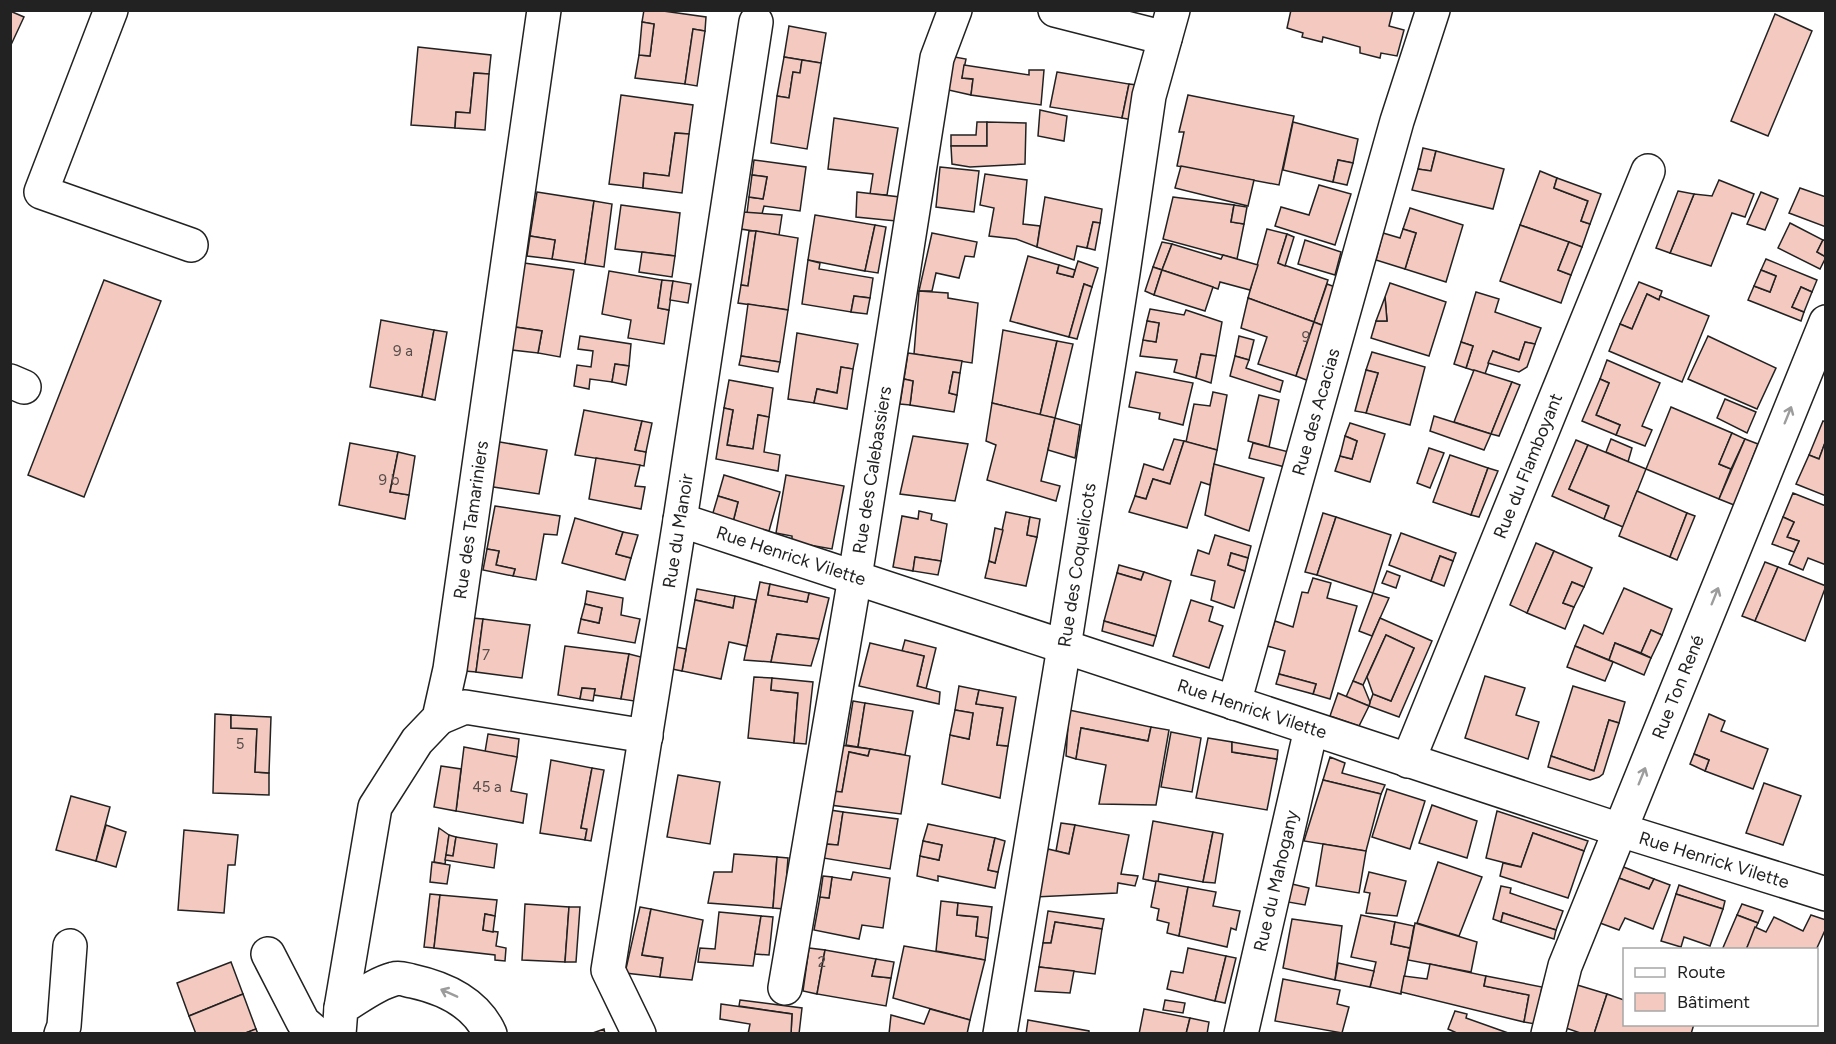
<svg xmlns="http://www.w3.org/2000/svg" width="1836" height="1044" font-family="Figtree,sans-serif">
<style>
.building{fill:#f3c9c0;stroke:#222;stroke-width:1.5}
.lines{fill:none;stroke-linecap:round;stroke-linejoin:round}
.minor-casing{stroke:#222;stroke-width:36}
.minor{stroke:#fff;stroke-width:33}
.oneway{stroke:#9c9c9c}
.labels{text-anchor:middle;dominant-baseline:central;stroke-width:4.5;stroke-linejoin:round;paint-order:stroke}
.number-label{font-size:15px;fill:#564c4a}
.street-label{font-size:18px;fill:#222;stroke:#fff}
</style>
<rect width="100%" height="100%" fill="#fff"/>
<!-- building -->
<g class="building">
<polygon points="644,10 656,10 706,17 705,31 693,29 685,84 635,78 639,55 650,56 654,24 642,22"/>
<polygon points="1291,10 1393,10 1389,26 1404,30 1397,56 1381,53 1380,58 1360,53 1360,47 1323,37 1322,42 1302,37 1303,33 1287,28"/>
<polygon points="10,11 24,17 10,47"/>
<polygon points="1775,14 1812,31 1768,136 1731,121"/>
<polygon points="642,22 654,24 650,56 639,55"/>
<polygon points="789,26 826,33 821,63 784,57"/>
<polygon points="693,29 705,31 697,86 685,84"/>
<polygon points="418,47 491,55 489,74 474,73 470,113 456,112 455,128 411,125"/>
<polygon points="949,56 966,59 962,78 973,79 971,95 944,89"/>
<polygon points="784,57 802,60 800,73 793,72 789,98 777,96"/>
<polygon points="802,60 821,63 807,149 771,143 777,96 789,98 793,72 800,73"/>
<polygon points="964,65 1029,75 1029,70 1044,70 1041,105 971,95 973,79 962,78"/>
<polygon points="1057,72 1129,84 1122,118 1050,107"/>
<polygon points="474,73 489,74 485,130 455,128 456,112 470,113"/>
<polygon points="1129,84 1137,85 1133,120 1122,118"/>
<polygon points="621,95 693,105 689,134 675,133 669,176 644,173 643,188 609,184"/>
<polygon points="1188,95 1294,116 1279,185 1177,166 1184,132 1179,132"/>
<polygon points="1040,110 1067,116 1064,141 1038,136"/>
<polygon points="834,118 898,128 887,195 870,194 873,174 828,169"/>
<polygon points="977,122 987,122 987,146 951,146 951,135 976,135"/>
<polygon points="987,122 1026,123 1025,164 970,167 952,164 951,146 987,146"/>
<polygon points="1293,122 1358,139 1353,163 1338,160 1333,182 1283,170"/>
<polygon points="675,133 689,134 682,193 643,188 644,173 669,176"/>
<polygon points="1423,148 1436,151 1431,171 1418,169"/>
<polygon points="1436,151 1504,169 1493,209 1412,190 1418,169 1431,171"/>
<polygon points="754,160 806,167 800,211 764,206 762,214 747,213 749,197 763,199 767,177 752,175"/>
<polygon points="1338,160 1353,163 1347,185 1333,182"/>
<polygon points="1181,166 1254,180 1248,206 1175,188"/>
<polygon points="940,167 979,171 974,212 936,207"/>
<polygon points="1540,171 1557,178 1554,188 1588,201 1581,221 1590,224 1582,247 1520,225"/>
<polygon points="985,174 1027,180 1023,224 1040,226 1037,247 1016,239 989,236 994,208 980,205"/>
<polygon points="752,175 767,177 763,199 749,197"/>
<polygon points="1557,178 1601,194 1590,224 1581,221 1588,201 1554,188"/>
<polygon points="1719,180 1754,194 1745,217 1732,213 1711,266 1670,253 1694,194 1712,196"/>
<polygon points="1319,185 1351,194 1335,245 1275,226 1281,207 1309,215"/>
<polygon points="1800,188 1826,197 1826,227 1789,213"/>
<polygon points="1678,191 1694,194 1670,253 1656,248"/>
<polygon points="537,192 594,201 585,264 552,259 555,240 530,236"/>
<polygon points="857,192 900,197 896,221 856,217"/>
<polygon points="1761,192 1778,199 1765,230 1747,224"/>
<polygon points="1045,197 1102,209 1100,223 1093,222 1087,248 1077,246 1074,260 1037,247"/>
<polygon points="1173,197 1234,205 1231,222 1244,224 1237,259 1163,239"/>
<polygon points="594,201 612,204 604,267 585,264"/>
<polygon points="621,205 680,213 675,256 615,249"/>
<polygon points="1234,205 1247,207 1244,224 1231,222"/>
<polygon points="1410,208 1463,225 1446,282 1405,269 1416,233 1403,229"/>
<polygon points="743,212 782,215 779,235 741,229"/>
<polygon points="815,215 875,225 865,271 808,260"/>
<polygon points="1093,222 1100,223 1095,250 1087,248"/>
<polygon points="1790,223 1823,240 1817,252 1826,257 1820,269 1778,248"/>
<polygon points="875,225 886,227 878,273 865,271"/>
<polygon points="1520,225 1569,242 1558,270 1571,275 1561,303 1500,281"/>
<polygon points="1267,229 1287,234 1278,263 1328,280 1314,322 1248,298"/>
<polygon points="1403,229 1416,233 1405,269 1376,260 1383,233 1400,238"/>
<polygon points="749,231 756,231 748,286 741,285"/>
<polygon points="756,231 798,238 788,310 738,303 741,285 748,286"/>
<polygon points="932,233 977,242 974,257 965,256 959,278 936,273 932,291 919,291"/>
<polygon points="1287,234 1294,237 1285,266 1278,263"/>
<polygon points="530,236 555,240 552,259 527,256"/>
<polygon points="1305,240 1341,252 1335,275 1298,264"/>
<polygon points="1823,240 1826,241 1826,257 1817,252"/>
<polygon points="1162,242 1172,244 1162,270 1153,267"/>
<polygon points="1569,242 1582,247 1571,275 1558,270"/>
<polygon points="1172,244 1221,259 1223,255 1258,265 1250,290 1220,282 1218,289 1162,270"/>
<polygon points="642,252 675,256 672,277 639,272"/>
<polygon points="1028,256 1059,265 1057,273 1073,277 1078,261 1098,268 1092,287 1084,284 1069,337 1010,321"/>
<polygon points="1766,259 1817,280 1812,292 1801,287 1792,307 1804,312 1801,321 1748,300 1754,286 1770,292 1776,276 1761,270"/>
<polygon points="808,260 820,263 819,269 873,278 870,298 854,296 851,312 802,304"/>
<polygon points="524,263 574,270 560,357 538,353 542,331 515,327"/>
<polygon points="1059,265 1075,270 1073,277 1057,273"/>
<polygon points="1153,267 1162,270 1154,295 1145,291"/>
<polygon points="1162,270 1213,287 1205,311 1154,295"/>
<polygon points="1761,270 1776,276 1770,292 1754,286"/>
<polygon points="609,271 662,280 658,308 669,310 664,344 628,338 631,320 602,314"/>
<polygon points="104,280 161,301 84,497 28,475"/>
<polygon points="662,280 673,281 669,310 658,308"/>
<polygon points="673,281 691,284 688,303 670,300"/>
<polygon points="1639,282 1662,291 1659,300 1647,294 1632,329 1620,324"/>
<polygon points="1390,283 1446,302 1429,356 1371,338 1376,321 1387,321 1385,297"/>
<polygon points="1084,284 1092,287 1077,339 1069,337"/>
<polygon points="1327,284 1335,287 1324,326 1314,322"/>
<polygon points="1801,287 1812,292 1804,312 1792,307"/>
<polygon points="919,291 948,293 948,298 978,303 972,363 914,354"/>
<polygon points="1476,292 1499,299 1495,312 1541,328 1535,344 1525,342 1519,360 1493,351 1485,374 1466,368 1473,346 1461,342"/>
<polygon points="1647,294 1659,300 1660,296 1709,316 1682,382 1609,351 1620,324 1632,329"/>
<polygon points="854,296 870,298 867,314 851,312"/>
<polygon points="1385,297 1387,321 1376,321"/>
<polygon points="1248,298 1314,322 1296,376 1258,364 1267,337 1241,328"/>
<polygon points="748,304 788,310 780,362 741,356"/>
<polygon points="1150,309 1184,315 1186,310 1222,322 1216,356 1201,354 1196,378 1174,372 1177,360 1140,356 1143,340 1156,342 1159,323 1147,321"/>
<polygon points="381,320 434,330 422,397 370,387"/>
<polygon points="1147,321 1159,323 1156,342 1143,340"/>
<polygon points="1314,322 1324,326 1309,381 1296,376"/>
<polygon points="515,327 542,331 538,353 512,350"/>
<polygon points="434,330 447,332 435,400 422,397"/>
<polygon points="1003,330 1057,341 1040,415 992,403"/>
<polygon points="797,333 858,344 853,369 841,367 837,393 817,389 814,403 788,399"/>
<polygon points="580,336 631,344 629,366 615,364 612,382 590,379 589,389 574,386 577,365 591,367 593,351 578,349"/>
<polygon points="1239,336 1254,340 1249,360 1235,356"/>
<polygon points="1708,336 1776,368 1757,409 1688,379"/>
<polygon points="1057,341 1073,344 1055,418 1040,415"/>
<polygon points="1461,342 1473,346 1466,368 1454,364"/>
<polygon points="1525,342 1535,344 1527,367 1519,372 1488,363 1493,351 1519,360"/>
<polygon points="1372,352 1425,367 1410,425 1366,413 1378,373 1366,370"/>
<polygon points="908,353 962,361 960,373 953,372 949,393 957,395 954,412 910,405 913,381 904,379"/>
<polygon points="1201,354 1216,356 1211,383 1196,378"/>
<polygon points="741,356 780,362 778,372 739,365"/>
<polygon points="1235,356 1249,360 1246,368 1283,381 1280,392 1230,376"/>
<polygon points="1607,360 1660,383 1642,426 1652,430 1645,446 1616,435 1620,425 1596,415 1609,383 1600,379"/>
<polygon points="615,364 629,366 626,385 612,382"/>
<polygon points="841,367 853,369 847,409 814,403 817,389 837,393"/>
<polygon points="1366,370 1378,373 1366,413 1355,411"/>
<polygon points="1474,370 1512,382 1491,434 1454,422"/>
<polygon points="953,372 960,373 957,395 949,393"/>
<polygon points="1136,372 1193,383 1183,425 1159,419 1160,413 1129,407"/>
<polygon points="904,379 913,381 910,405 900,404"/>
<polygon points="1600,379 1609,383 1596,415 1620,425 1616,435 1582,421"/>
<polygon points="729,380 773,388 769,417 758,415 753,449 727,445 733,410 724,408"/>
<polygon points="1512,382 1520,385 1499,436 1491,434"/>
<polygon points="1213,392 1227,395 1217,450 1186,442 1194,404 1210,406"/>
<polygon points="1259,395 1279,400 1269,447 1248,441"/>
<polygon points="1725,399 1756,412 1747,433 1717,418"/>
<polygon points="992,403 1055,418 1041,481 1060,486 1056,501 987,480 996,445 986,441"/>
<polygon points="1671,407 1732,433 1719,464 1731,469 1719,499 1646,469"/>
<polygon points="724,408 733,410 727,445 753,449 758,415 769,417 764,452 780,455 778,471 716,459"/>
<polygon points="584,410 642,421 635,450 646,452 644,466 575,455"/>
<polygon points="1434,416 1491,434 1484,450 1430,431"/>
<polygon points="1055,418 1080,425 1075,458 1048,450"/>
<polygon points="642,421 652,423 646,452 635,450"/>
<polygon points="1823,421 1826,422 1826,440 1819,459 1809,455"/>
<polygon points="1350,423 1385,434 1370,482 1335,471 1340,456 1352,459 1357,441 1345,436"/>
<polygon points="1732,433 1745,439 1731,469 1719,464"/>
<polygon points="913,436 968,444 955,501 900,494"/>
<polygon points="1345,436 1357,441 1352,459 1340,456"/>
<polygon points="1174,439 1184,441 1170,484 1153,479 1146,499 1135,496 1144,464 1163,470"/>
<polygon points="1611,439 1632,448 1628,462 1606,452"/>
<polygon points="1745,439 1758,444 1734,505 1719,499"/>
<polygon points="1576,440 1588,445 1569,489 1609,506 1604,519 1552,496"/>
<polygon points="1826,440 1826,496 1796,484 1809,455 1819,459"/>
<polygon points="494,441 547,450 539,494 487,486"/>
<polygon points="1184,441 1217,450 1210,485 1201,482 1187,528 1129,512 1135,496 1146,499 1153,479 1170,484"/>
<polygon points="350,443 398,452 390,492 409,495 405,519 339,505"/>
<polygon points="1253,443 1289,452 1285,467 1249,458"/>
<polygon points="1588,445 1646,469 1623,527 1604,519 1609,506 1569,489"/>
<polygon points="1429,448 1444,453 1430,488 1417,483"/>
<polygon points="398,452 415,456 409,495 390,492"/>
<polygon points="1450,455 1488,468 1471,515 1433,502"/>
<polygon points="596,458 640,465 635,486 645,487 641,509 589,499"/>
<polygon points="1214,464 1264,478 1249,531 1205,515"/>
<polygon points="1488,468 1498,471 1479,517 1471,515"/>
<polygon points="724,475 780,492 769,531 733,522 738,502 718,496"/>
<polygon points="786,475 844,486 832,549 792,542 792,536 776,533"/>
<polygon points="1637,491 1687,513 1670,557 1619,536"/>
<polygon points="1793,493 1826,506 1826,565 1808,558 1803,570 1789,564 1799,541 1787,537 1794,522 1783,517"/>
<polygon points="718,496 738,502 733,522 712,516"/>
<polygon points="495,506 560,516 557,535 544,534 536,580 513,576 515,569 496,565 499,551 487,549"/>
<polygon points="919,511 932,514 931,520 947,524 941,561 915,557 913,571 893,567 902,516 918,519"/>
<polygon points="1006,512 1030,517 1027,535 1037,537 1026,586 985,578 989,561 995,563"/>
<polygon points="1323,513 1336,517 1317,575 1305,572"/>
<polygon points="1687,513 1695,516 1677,560 1670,557"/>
<polygon points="1030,517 1040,519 1037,537 1027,535"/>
<polygon points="1336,517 1391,535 1373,593 1317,575"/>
<polygon points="1783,517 1794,522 1787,537 1799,541 1794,552 1772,544"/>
<polygon points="575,518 623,532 616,554 631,558 625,580 562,563"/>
<polygon points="995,528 1003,530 995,563 989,561"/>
<polygon points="623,532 638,535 631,558 616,554"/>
<polygon points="1401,533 1456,553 1453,561 1440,556 1431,581 1389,565"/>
<polygon points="1215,535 1251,546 1248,558 1231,553 1228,565 1245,571 1234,608 1211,600 1215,581 1191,575 1198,550 1209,554"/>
<polygon points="1536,543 1554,551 1527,613 1510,605"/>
<polygon points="487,549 499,551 496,565 515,569 513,576 483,570"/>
<polygon points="1554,551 1592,568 1584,587 1572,582 1563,603 1574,607 1565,629 1527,613"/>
<polygon points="1231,553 1248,558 1245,571 1228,565"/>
<polygon points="1440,556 1453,561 1444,586 1431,581"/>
<polygon points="915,557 941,561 938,575 913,571"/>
<polygon points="1765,562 1778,567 1755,621 1742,616"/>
<polygon points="1119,565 1144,572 1141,580 1117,573"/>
<polygon points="1778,567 1826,586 1805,641 1755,621"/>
<polygon points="1387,571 1400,576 1396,588 1382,583"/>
<polygon points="1144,572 1171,581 1156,636 1104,621 1117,573 1141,580"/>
<polygon points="1313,578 1331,583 1327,598 1357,606 1330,699 1313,694 1316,684 1279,674 1285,651 1267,646 1275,621 1293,627 1302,592 1308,593"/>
<polygon points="760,582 770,584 768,595 807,602 809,593 829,598 819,639 777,634 771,662 744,660"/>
<polygon points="1572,582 1584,587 1574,607 1563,603"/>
<polygon points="770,584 809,593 807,602 768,595"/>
<polygon points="1624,588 1672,609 1662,635 1651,630 1641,653 1615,643 1609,660 1575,646 1584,625 1603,634"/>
<polygon points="697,589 735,596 733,608 695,600"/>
<polygon points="587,591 623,598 621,615 640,619 635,643 578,633 581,619 599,623 602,608 585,604"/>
<polygon points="1373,593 1389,598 1372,636 1359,631"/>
<polygon points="735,596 756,600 747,646 729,642 721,679 682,671 695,600 733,608"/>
<polygon points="1191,600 1213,607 1209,621 1223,626 1209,668 1173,656"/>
<polygon points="585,604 602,608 599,623 581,619"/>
<polygon points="472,618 483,619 476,672 465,671"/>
<polygon points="1380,618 1432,641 1399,717 1369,706 1370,702 1373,694 1391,701 1414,648 1386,635 1363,685 1353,681"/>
<polygon points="483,619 530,625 522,678 476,672"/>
<polygon points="1104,621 1156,636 1153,646 1102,631"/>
<polygon points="1651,630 1662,635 1651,658 1641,653"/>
<polygon points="777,634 819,639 811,666 771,662"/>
<polygon points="1386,635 1414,648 1391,701 1373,694 1367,677"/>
<polygon points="905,640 936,648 926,689 917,686 924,656 902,651"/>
<polygon points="870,643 924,656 917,686 940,692 939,704 859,686"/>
<polygon points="1615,643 1651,658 1644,675 1609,660"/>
<polygon points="565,646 629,654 621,699 594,695 595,689 582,688 580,699 558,695"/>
<polygon points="1575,646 1613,662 1605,681 1567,667"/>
<polygon points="676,647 686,649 682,671 672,669"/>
<polygon points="629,654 641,657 634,701 621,699"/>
<polygon points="1279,674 1316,684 1313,694 1276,684"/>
<polygon points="1485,676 1525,688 1516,715 1539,722 1528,759 1465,738"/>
<polygon points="754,677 772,678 771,690 798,693 794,743 748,738"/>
<polygon points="772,678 813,682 806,744 794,743 798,693 771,690"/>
<polygon points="1353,681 1363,685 1370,702 1369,706 1346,697"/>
<polygon points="959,686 979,690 976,704 1003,708 997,745 1008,746 1000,798 942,784 950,735 969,739 973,713 955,710"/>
<polygon points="1573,686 1625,702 1619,723 1609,720 1594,771 1551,756"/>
<polygon points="582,688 595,689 593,701 580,699"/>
<polygon points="979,690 1016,697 1008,746 997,745 1003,708 976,704"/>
<polygon points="1338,693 1369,706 1359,726 1330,716"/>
<polygon points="853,701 865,703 858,747 846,745"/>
<polygon points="865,703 913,711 905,755 858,747"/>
<polygon points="955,710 973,713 969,739 950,735"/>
<polygon points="1069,710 1151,727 1148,741 1081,728 1076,759 1066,756"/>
<polygon points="215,714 231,715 231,728 257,729 255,772 269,773 269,795 213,793"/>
<polygon points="1709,714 1725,721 1721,731 1768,749 1753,789 1705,771 1709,760 1694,754"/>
<polygon points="231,715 271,717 269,773 255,772 257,729 231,728"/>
<polygon points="1609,720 1619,723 1603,774 1599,777 1590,780 1548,767 1551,756 1594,771"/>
<polygon points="1151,727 1169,730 1156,805 1099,804 1106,765 1076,759 1081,728 1148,741"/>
<polygon points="1171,732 1201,738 1192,792 1161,787"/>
<polygon points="488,734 519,739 517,757 485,752"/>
<polygon points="1208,738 1232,742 1232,752 1277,759 1267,810 1196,798"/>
<polygon points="1232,742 1278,750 1277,759 1232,752"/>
<polygon points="840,745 870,749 868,756 849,752 842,792 832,791"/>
<polygon points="464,747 517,757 511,791 527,794 523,823 456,811"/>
<polygon points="870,749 910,756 901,814 830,805 832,791 842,792 849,752 868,756"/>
<polygon points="1694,754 1709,760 1705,771 1690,764"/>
<polygon points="1330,757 1345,763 1342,773 1385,785 1381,794 1323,780"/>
<polygon points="551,760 592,768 581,828 587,829 585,840 540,833"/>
<polygon points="441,766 461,769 456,811 434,807"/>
<polygon points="592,768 604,770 591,841 585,840 587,829 581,828"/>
<polygon points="678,775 720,782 710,844 667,837"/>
<polygon points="1323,780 1381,794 1366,851 1304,841"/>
<polygon points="1764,783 1801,796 1783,845 1746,833"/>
<polygon points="1387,789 1425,801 1410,849 1372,837"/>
<polygon points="71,796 110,807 96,861 56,850"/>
<polygon points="1432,805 1477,821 1467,858 1419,843"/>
<polygon points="830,810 843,812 838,845 825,844"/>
<polygon points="1497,811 1588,841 1584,851 1533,833 1521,867 1486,858"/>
<polygon points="843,812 898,819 890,869 823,858 825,844 838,845"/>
<polygon points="1153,821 1213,832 1203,882 1159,874 1158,882 1143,879"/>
<polygon points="1061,823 1075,825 1069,854 1056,851"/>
<polygon points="928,824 995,838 988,870 998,872 995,888 938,876 938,881 917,876 920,856 939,860 942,845 923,841"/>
<polygon points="106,825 126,832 116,867 96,861"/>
<polygon points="1075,825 1129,835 1121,874 1138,876 1135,886 1118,883 1117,893 1035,897 1048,849 1069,854"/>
<polygon points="439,828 449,835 445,864 434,862"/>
<polygon points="184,830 238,835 235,865 228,865 224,913 178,910"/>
<polygon points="1213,832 1223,834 1215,883 1203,882"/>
<polygon points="1533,833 1584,851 1568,898 1500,876 1503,863 1521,867"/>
<polygon points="449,835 456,837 453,856 446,855"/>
<polygon points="456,837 497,844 494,868 445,860 446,855 453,856"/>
<polygon points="995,838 1005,841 998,872 988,870"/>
<polygon points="923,841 942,845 939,860 920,856"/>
<polygon points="1323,844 1366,851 1359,893 1316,886"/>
<polygon points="734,854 777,857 773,908 708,903 714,872 732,872"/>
<polygon points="777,857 788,858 784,909 773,908"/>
<polygon points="432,862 450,865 447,884 430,882"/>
<polygon points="1438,862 1482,877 1459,936 1417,923"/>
<polygon points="1621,866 1654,879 1649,889 1616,877"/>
<polygon points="853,872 890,878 883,928 862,925 859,939 814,930 820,897 829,898 832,877 851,880"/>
<polygon points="1369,872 1406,881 1397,916 1366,913 1370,893 1364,892"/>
<polygon points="823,876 832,877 829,898 820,897"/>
<polygon points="1616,877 1649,889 1654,879 1670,885 1653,929 1625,918 1619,930 1600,923"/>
<polygon points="1156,881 1188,887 1179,936 1167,933 1169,923 1157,920 1159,909 1151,907"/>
<polygon points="1292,884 1309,888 1305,905 1288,902"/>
<polygon points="1679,885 1725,901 1723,909 1676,894"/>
<polygon points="1501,886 1511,888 1510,893 1563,911 1556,930 1503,913 1501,922 1493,919"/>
<polygon points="1188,887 1216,892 1213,906 1240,911 1236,930 1231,928 1227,947 1179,936"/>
<polygon points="430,894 440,895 434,948 424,947"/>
<polygon points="1676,894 1723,909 1710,946 1684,937 1681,947 1661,941"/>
<polygon points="440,895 497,900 495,916 485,914 483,930 498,932 496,946 506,948 505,961 495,960 495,955 434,948"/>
<polygon points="941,901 958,903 957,915 978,917 976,936 988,938 985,960 936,951"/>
<polygon points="958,903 992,907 988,938 976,936 978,917 957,915"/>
<polygon points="525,904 569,907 565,962 522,960"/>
<polygon points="1742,904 1763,911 1758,923 1737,915"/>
<polygon points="569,907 580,907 576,962 565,962"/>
<polygon points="640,907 651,909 642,955 663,958 660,977 625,973"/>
<polygon points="651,909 703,920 692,980 660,977 663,958 642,955"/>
<polygon points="1048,911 1104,919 1102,929 1055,922 1051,943 1043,943"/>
<polygon points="719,912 761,916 753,966 698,962 700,948 715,949"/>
<polygon points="1503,913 1556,930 1554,939 1501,922"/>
<polygon points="485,914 495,916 493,932 483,930"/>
<polygon points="1361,915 1395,922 1391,944 1410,948 1401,994 1370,987 1376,962 1351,957"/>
<polygon points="1737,915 1758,923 1746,950 1722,950"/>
<polygon points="1811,915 1826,920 1826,928 1816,950 1746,950 1755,927 1766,932 1774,917 1803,931"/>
<polygon points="761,916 773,917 769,955 755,954"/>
<polygon points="1292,919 1342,926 1335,980 1283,968"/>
<polygon points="1055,922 1102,929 1095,974 1039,967 1043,943 1051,943"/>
<polygon points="1395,922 1414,926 1410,948 1391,944"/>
<polygon points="1415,923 1477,942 1471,972 1408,960"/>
<polygon points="904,946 985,960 970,1020 893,998"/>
<polygon points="809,948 825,950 817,994 803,991"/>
<polygon points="1188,948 1226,956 1215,1001 1167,989 1171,971 1183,973"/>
<polygon points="825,950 876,959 872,976 891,978 886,1006 817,994"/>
<polygon points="1226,956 1236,958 1225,1003 1215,1001"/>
<polygon points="876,959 894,962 891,978 872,976"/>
<polygon points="231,962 243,994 189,1016 177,983"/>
<polygon points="1338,963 1374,971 1370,987 1335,980"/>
<polygon points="1430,964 1486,976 1484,986 1529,995 1524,1022 1401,992 1404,976 1427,979"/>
<polygon points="1039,967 1074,971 1070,993 1035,991"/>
<polygon points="1486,976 1542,987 1535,1024 1524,1022 1529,995 1484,986"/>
<polygon points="1283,979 1340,990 1337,1004 1349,1007 1342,1033 1275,1021"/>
<polygon points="1574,984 1607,994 1594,1034 1583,1034 1563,1027"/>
<polygon points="243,994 256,1029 243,1034 196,1034 189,1016"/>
<polygon points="1607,994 1624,1000 1624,1024 1694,1024 1691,1034 1594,1034"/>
<polygon points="740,1000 802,1008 799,1034 791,1034 792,1014 739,1006"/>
<polygon points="1165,1000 1185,1003 1183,1013 1163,1010"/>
<polygon points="721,1004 792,1014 791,1034 748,1034 750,1024 720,1019"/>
<polygon points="930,1009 970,1020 967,1034 889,1034 891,1015 924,1024"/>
<polygon points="1144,1009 1190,1018 1186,1034 1139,1034"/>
<polygon points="1455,1011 1467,1014 1466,1018 1511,1034 1459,1034 1448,1029"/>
<polygon points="1190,1018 1209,1022 1207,1034 1186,1034"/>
<polygon points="1028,1020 1089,1031 1089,1034 1026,1034"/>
<polygon points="256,1029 258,1034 243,1034"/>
<polygon points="604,1029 605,1034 590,1034"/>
</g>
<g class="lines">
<!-- minor casing -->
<g class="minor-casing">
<g id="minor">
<polyline points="111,10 41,192 191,245"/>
<polyline points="1055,10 1165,38"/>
<polyline points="10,381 24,387"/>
<polyline points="680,520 1620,830 1826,894"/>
<polyline points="1234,703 1397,121 1433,10"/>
<polyline points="439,718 465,707 646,736"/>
<polyline points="1408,761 1648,171"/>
<polyline points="268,954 303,1022 317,1034"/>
<polyline points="785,988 855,577 937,58 955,10"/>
<polyline points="341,1008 375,807 417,741 439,718 450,669 544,10"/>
<polyline points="61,1034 64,1026 70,946"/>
<path d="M339,1034L341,1008C358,998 375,984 394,979C400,977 406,980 412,981C444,988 476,1002 490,1034"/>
<polyline points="639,1034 608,970 680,520 756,22"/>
<polyline points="1000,1034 1064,647 1123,273 1149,96 1173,10"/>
<polyline points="1241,1034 1311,729"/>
<polyline points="1548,1034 1565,966 1826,322"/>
</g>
</g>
<!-- minor -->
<use href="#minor" class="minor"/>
</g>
<!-- one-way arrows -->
<defs><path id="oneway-shaft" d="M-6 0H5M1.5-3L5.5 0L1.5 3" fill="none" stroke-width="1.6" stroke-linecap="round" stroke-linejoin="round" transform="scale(1.5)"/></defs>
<g class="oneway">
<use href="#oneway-shaft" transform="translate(1788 415) rotate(-68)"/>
<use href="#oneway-shaft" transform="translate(1715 596) rotate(-68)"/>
<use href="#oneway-shaft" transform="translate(1642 776) rotate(-68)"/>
<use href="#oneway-shaft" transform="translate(449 993) rotate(-156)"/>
</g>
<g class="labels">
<!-- number labels -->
<g class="number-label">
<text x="1306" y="337">9</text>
<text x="403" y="351">9 a</text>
<text x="389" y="480">9 b</text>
<text x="486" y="655">7</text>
<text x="240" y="744">5</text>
<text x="487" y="787">45 a</text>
<text x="822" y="962">2</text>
</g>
<!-- street labels -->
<g class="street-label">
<text transform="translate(1316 412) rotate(-74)">Rue des Acacias</text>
<text transform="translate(1528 466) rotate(-68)">Rue du Flamboyant</text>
<text transform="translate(872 470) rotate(-81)">Rue des Calebassiers</text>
<text transform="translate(471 520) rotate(-82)">Rue des Tamariniers</text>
<text transform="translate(678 531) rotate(-81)">Rue du Manoir</text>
<text transform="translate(791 556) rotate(18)">Rue Henrick Vilette</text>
<text transform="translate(1077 565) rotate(-81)">Rue des Coquelicots</text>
<text transform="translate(1678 687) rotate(-68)">Rue Ton René</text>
<text transform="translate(1252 709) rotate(18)">Rue Henrick Vilette</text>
<text transform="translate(1714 860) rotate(17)">Rue Henrick Vilette</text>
<text transform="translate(1276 881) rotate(-77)">Rue du Mahogany</text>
</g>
</g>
<!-- border -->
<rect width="1836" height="1044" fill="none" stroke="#222222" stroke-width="24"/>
<!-- legend -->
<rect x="1623" y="948" width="195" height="78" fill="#ffffff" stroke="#a7a7a7" stroke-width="1.5"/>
<rect x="1635" y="968" width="30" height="9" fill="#ffffff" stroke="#a7a7a7" stroke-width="1.5"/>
<text x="1677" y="978" font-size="18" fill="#222222">Route</text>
<rect x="1635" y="993" width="30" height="18" fill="#f3c9c0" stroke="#a7a7a7" stroke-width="1.5"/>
<text x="1677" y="1008" font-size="18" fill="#222222">Bâtiment</text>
</svg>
